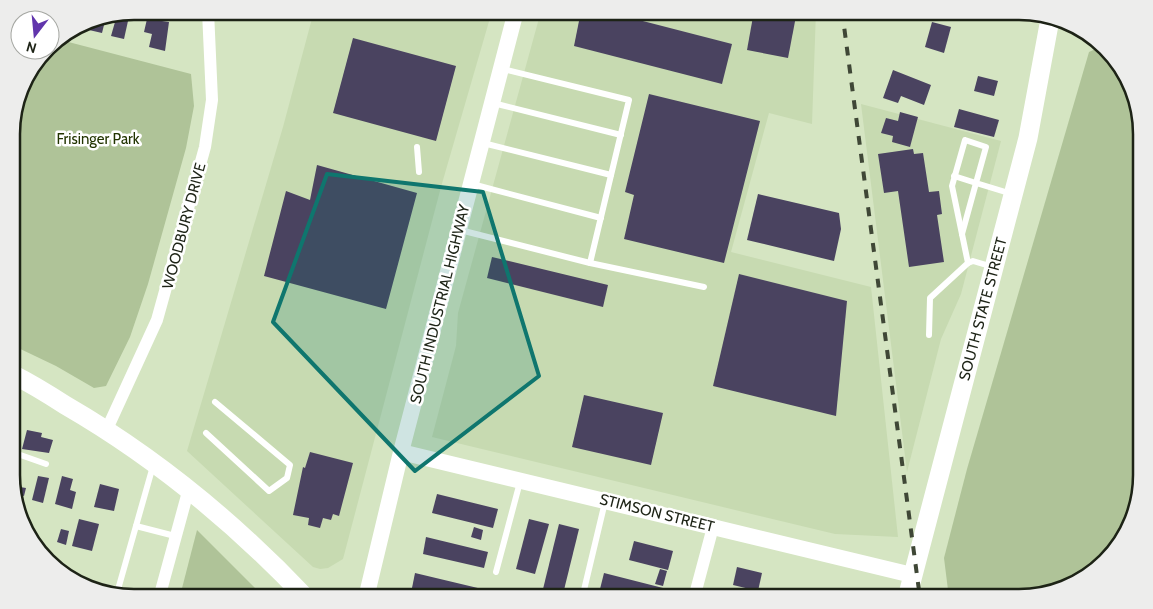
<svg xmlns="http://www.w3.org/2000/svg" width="1153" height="609" font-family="Cabin,sans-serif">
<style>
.built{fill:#c7dab1}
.green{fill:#afc398}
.building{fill:#4a4360}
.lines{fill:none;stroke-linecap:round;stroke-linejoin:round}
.service{stroke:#fff;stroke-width:6}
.minor{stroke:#fff;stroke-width:12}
.tertiary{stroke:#fff;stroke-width:16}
.secondary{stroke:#fff;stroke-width:19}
.rail{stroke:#3f4736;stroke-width:4;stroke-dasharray:9 9;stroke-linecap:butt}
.marked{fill:#0f766e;fill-opacity:0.2;stroke:#0f766e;stroke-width:4;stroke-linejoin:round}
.labels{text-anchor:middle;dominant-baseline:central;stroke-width:5;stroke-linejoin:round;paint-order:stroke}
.park-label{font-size:15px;fill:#223401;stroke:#fff}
.street-label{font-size:15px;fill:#1d2316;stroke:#fff}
.rim{fill:none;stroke:#1d2316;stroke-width:2.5}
</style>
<rect width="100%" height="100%" fill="#d5e5c2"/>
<!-- built -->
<g class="built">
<polygon points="314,11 492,11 441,187 343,559 328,568 320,569 313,567 187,451 283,127"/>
<polygon points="541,11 816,11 812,124 769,113 731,252 871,287 898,537 835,534 432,437 456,346 458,313"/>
<polygon points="861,104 1001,141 961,294 941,339 907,472"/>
</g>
<!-- green -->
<g class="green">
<polygon points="57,39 191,74 194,106 186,148 148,284 130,337 106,386 94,388 56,366 12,345 12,125 24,80"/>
<polygon points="1100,47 1121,65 1141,118 1142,475 1129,530 1087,577 1027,598 949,598 944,558 967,469 1089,52"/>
<polygon points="197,530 265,598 180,596"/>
</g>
<!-- building -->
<g class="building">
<polygon points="143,11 164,11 162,21 169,22 165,51 149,47 152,34 144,32 147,19 142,18"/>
<polygon points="431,11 461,11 459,18"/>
<polygon points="581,11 604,11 732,44 722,84 574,46"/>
<polygon points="754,11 797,11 788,58 747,50"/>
<polygon points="130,12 124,39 111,36 117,15"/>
<polygon points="106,17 102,33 89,30 92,19"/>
<polygon points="932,22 951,27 944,53 925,47"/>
<polygon points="353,38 456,66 436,141 333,113"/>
<polygon points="893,70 931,85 924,105 901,96 898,103 883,98"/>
<polygon points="978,76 998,81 994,96 974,91"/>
<polygon points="649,94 760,121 724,263 624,239 634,195 625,192"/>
<polygon points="959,109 999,120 994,137 954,127"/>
<polygon points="900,112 918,117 910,147 892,142 893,136 881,133 886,118 898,121"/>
<polygon points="913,149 914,154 923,153 929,192 939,191 942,214 937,215 944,262 909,267 898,191 884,193 878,154"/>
<polygon points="317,165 417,193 386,309 264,276 286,191 310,200"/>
<polygon points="758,194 839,213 841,229 834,261 747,240"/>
<polygon points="492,257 608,285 603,307 487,278"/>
<polygon points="739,274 847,301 836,416 713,386"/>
<polygon points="584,395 663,413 651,465 572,447"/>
<polygon points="27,430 42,433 41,437 53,440 49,453 22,449"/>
<polygon points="310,452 353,463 339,516 333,514 331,520 323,518 320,528 308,525 309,518 293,515 303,467 305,468"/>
<polygon points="38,476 49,478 43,503 32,500"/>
<polygon points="62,476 73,479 70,490 76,492 72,509 55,504"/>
<polygon points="100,484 119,489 114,511 94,507"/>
<polygon points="14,486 26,488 24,496 13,493"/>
<polygon points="437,494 498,509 493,528 432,513"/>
<polygon points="79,519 99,524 92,551 72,546"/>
<polygon points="529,519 549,524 535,574 516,569"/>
<polygon points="559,524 579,529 563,594 543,589"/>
<polygon points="474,527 483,530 481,540 471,537"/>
<polygon points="61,529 69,531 66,545 57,542"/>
<polygon points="426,537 488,552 484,568 423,554"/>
<polygon points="634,541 673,551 668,570 629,560"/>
<polygon points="737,567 762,573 758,591 733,585"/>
<polygon points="660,569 667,571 663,586 655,584"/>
<polygon points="415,573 482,589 480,598 410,598"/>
<polygon points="604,573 663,588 660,598 618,598 599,593"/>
</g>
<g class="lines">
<!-- service -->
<g class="service">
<polyline points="503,69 629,100 590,263"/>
<polyline points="493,103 621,135"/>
<polyline points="483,143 611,175"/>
<polyline points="417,147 419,172"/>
<polyline points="954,176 976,183 962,234"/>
<polyline points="472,184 601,218"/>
<polyline points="460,230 590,263 704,287"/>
<polyline points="968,263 973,261 993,267"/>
<polyline points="929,335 930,298 968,263 952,186 965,140 986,147 976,183 1012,194"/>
<polyline points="206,433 269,491 287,478 290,465 215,402"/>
<polyline points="12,452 46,464"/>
<polyline points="136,526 175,536"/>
<polyline points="496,572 520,482"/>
<polyline points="117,593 153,466"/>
<polyline points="596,598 584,590 605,502"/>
</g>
<!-- minor -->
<g class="minor">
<polyline points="12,396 19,378"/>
<polyline points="107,429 157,320 205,147 212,100 208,11"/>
<polyline points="77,583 136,598"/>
<polyline points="159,598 189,488"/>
<polyline points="694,598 713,527"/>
</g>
<!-- tertiary -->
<g class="tertiary">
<polyline points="401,452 912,575"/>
<polyline points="366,598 401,452 516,11"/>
</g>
<!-- secondary -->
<g class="secondary">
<path d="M12,374C30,383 48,394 65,405C155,457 234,522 306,598"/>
<polyline points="907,598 1028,138 1050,19"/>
</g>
<!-- rail -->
<polyline class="rail" points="842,11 920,598"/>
</g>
<!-- marked area -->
<path class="marked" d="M327,174L483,192L539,376L415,471L273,322Z"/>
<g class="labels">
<!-- park labels -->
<g class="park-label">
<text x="98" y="139">Frisinger Park</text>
</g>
<!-- street labels -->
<g class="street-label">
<text transform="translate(184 226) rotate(-75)">WOODBURY DRIVE</text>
<text transform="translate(440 304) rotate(-76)">SOUTH INDUSTRIAL HIGHWAY</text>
<text transform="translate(983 309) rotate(-75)">SOUTH STATE STREET</text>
<text transform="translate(657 513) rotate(14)">STIMSON STREET</text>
</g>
</g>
<!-- crop -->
<path d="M0 0H1153V609H0ZM134 20H1019A114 114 0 0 1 1133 134V475A114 114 0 0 1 1019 589H134A114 114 0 0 1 20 475V134A114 114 0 0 1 134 20Z" fill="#ededec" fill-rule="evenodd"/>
<path class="rim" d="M134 20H1019A114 114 0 0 1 1133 134V475A114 114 0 0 1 1019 589H134A114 114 0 0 1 20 475V134A114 114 0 0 1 134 20Z"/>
<!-- north arrow -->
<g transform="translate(35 35) rotate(196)"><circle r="24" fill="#ffffff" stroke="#a5a7a2"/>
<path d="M0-4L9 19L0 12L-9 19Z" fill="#6135ac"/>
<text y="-8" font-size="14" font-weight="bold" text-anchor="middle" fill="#1d2316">N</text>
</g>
</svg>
